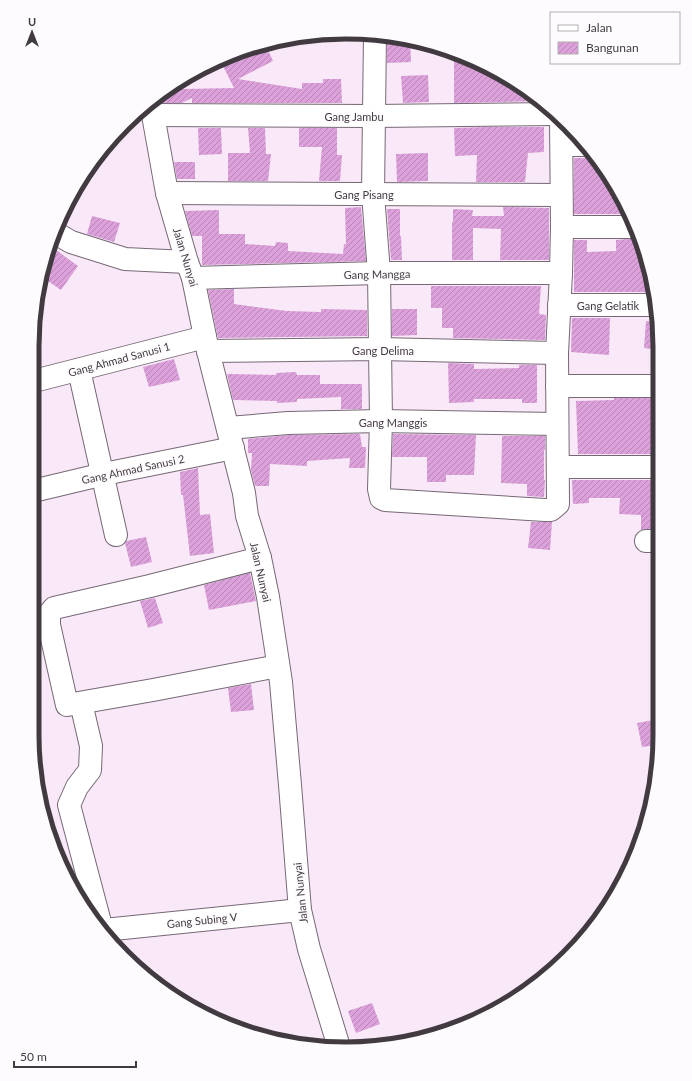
<svg xmlns="http://www.w3.org/2000/svg" width="692" height="1081" font-family="Lato,sans-serif">
<style>
.building{fill:url(#building-hatch)}
.lines{fill:none;stroke-linecap:round;stroke-linejoin:round}
.minor-casing{stroke:#766875;stroke-width:24}
.minor{stroke:#fff;stroke-width:22}
.labels{text-anchor:middle;dominant-baseline:central;stroke-width:3.5;stroke-linejoin:round;paint-order:stroke}
.street-label{font-size:11px;fill:#413b41;stroke:#fefbfe}
.rim{fill:none;stroke:#413b41;stroke-width:5}
</style>
<defs>
<pattern id="building-hatch" width="6" height="6" patternUnits="userSpaceOnUse"><rect width="6" height="6" fill="#dca0db"/><path d="M-1 1l2-2M0 6l6-6M5 7l2-2" fill="none" stroke="#b484b3"/></pattern>
</defs>
<rect width="100%" height="100%" fill="#f9e9f8"/>
<!-- building -->
<g class="building">
<polygon points="387,36 410,40 411,62 387,63"/>
<polygon points="265,44 273,61 238,79 302,89 302,83 323,83 323,79 341,79 342,103 192,103 192,98 182,103 162,103 159,96 179,83 182,89 234,88 220,60 245,49"/>
<polygon points="454,53 485,64 537,97 542,101 454,103"/>
<polygon points="428,75 429,102 403,103 401,76"/>
<polygon points="487,127 544,127 544,152 528,153 525,182 476,182 477,155 455,156 454,128"/>
<polygon points="198,128 221,128 222,154 199,155"/>
<polygon points="248,128 265,128 266,154 271,154 268,181 228,181 228,153 250,153"/>
<polygon points="299,128 337,128 337,155 342,155 340,181 319,181 322,147 299,147"/>
<polygon points="428,153 428,181 397,182 396,154"/>
<polygon points="593,155 628,207 630,214 574,214 574,158 586,158"/>
<polygon points="174,162 195,162 195,179 177,179"/>
<polygon points="361,207 366,261 202,265 202,236 192,236 185,211 219,210 219,234 245,234 245,244 275,246 276,242 288,243 288,251 343,254 344,244 346,244 345,208"/>
<polygon points="503,207 549,208 549,260 500,260 501,229 473,228 473,260 452,260 452,222 453,222 453,209 473,210 472,216 504,216"/>
<polygon points="387,209 400,209 400,236 401,236 402,260 391,260"/>
<polygon points="92,216 120,223 114,242 87,234"/>
<polygon points="639,238 649,265 653,286 652,292 574,292 574,240 587,240 587,252 616,251 616,240"/>
<polygon points="56,250 78,266 61,290 42,277 46,264"/>
<polygon points="431,286 541,286 539,314 546,315 545,340 453,338 453,328 442,328 442,308 431,308"/>
<polygon points="234,289 234,304 287,311 321,312 321,309 367,310 367,336 218,338 208,290"/>
<polygon points="392,309 417,309 417,335 392,336"/>
<polygon points="572,318 610,318 609,355 571,352"/>
<polygon points="646,321 659,322 658,350 644,348"/>
<polygon points="174,359 180,380 149,387 143,367"/>
<polygon points="448,363 474,364 474,369 519,368 519,365 537,365 537,403 522,403 522,399 474,399 474,402 449,403"/>
<polygon points="296,372 297,375 320,375 320,384 362,384 362,409 341,409 341,397 297,399 297,402 277,403 277,401 233,400 227,374 276,375 276,373"/>
<polygon points="614,398 658,398 658,422 655,422 653,454 578,454 576,401 614,400"/>
<polygon points="360,434 362,447 366,447 365,468 349,468 350,458 307,461 307,466 270,464 269,486 255,486 251,470 252,453 248,453 248,439 289,435"/>
<polygon points="393,434 476,435 474,475 446,475 446,482 427,482 427,457 392,457"/>
<polygon points="502,436 545,436 545,450 544,450 544,480 545,480 544,497 527,496 527,484 501,483"/>
<polygon points="198,468 200,515 210,514 214,553 190,556 183,495 181,495 180,472"/>
<polygon points="572,480 658,480 657,505 659,505 658,529 641,530 641,515 619,514 620,498 589,498 589,503 573,504"/>
<polygon points="531,522 552,522 550,550 528,548"/>
<polygon points="146,537 152,562 131,567 125,543 126,541"/>
<polygon points="250,573 256,601 209,610 204,585"/>
<polygon points="155,598 163,623 148,628 140,601"/>
<polygon points="251,684 254,710 231,712 228,688"/>
<polygon points="654,720 657,745 642,747 637,723"/>
<polygon points="372,1003 380,1024 356,1033 348,1011"/>
</g>
<g class="lines">
<!-- minor casing -->
<g class="minor-casing">
<g id="minor">
<polyline points="375,34 373,194 379,273 381,421 379,489 381,498 385,500 545,510 551,510 558,504 557,353 561,273 562,227 561,119"/>
<polyline points="149,103 153,115 167,193 187,262 193,278 208,351 244,493 247,516 260,558 268,597 281,682 290,785 300,910 309,949 339,1047"/>
<polyline points="153,115 374,116 556,114"/>
<polyline points="562,145 586,145"/>
<polyline points="167,193 561,195"/>
<polyline points="562,227 635,227"/>
<polyline points="54,232 71,242 125,259 187,262"/>
<polyline points="193,278 379,273 561,273"/>
<polyline points="559,305 656,305"/>
<polyline points="208,351 380,349 557,353"/>
<polyline points="79,370 116,535"/>
<polyline points="34,381 205,337"/>
<polyline points="557,386 659,386"/>
<polyline points="228,428 288,423 381,421 557,424"/>
<polyline points="558,467 659,467"/>
<polyline points="34,489 37,490 104,474 233,448"/>
<polyline points="646,541 658,541"/>
<polyline points="260,558 150,586 54,608 49,614 49,625 67,705 153,690 278,666"/>
<polyline points="81,703 91,746 90,770 77,787 69,805 101,926"/>
<polyline points="104,930 300,910"/>
</g>
</g>
<!-- minor -->
<use href="#minor" class="minor"/>
</g>
<g class="labels">
<!-- street labels -->
<g class="street-label">
<text x="354" y="116">Gang Jambu</text>
<text x="364" y="194">Gang Pisang</text>
<text transform="translate(186 257) rotate(73)">Jalan Nunyai</text>
<text transform="translate(377 274) rotate(-1)">Gang Mangga</text>
<text x="608" y="305">Gang Gelatik</text>
<text x="383" y="350">Gang Delima</text>
<text transform="translate(119 359) rotate(-15)">Gang Ahmad Sanusi 1</text>
<text x="393" y="422">Gang Manggis</text>
<text transform="translate(133 469) rotate(-12)">Gang Ahmad Sanusi 2</text>
<text transform="translate(261 572) rotate(77)">Jalan Nunyai</text>
<text transform="translate(300 893) rotate(-96)">Jalan Nunyai</text>
<text transform="translate(202 920) rotate(-6)">Gang Subing V</text>
</g>
</g>
<!-- crop -->
<path d="M0 0H692V1081H0ZM346 39H346A307 307 0 0 1 653 346V735A307 307 0 0 1 346 1042H346A307 307 0 0 1 39 735V346A307 307 0 0 1 346 39Z" fill="#fefbfe" fill-rule="evenodd"/>
<path class="rim" d="M346 39H346A307 307 0 0 1 653 346V735A307 307 0 0 1 346 1042H346A307 307 0 0 1 39 735V346A307 307 0 0 1 346 39Z"/>
<!-- legend -->
<rect x="550" y="12" width="130" height="52" fill="#fefbfe" stroke="#b2aeb2"/>
<rect x="558" y="25" width="20" height="6" fill="#ffffff" stroke="#b2aeb2"/>
<text x="586" y="32" font-size="12" fill="#413b41">Jalan</text>
<rect x="558" y="42" width="20" height="12" fill="url(#building-hatch)" stroke="#b2aeb2"/>
<text x="586" y="52" font-size="12" fill="#413b41">Bangunan</text>
<!-- north arrow -->
<g transform="translate(32 32)" stroke="#fefbfe" stroke-width="3" paint-order="stroke">
<path d="M0-3L7 15L0 10L-7 15Z" fill="#413b41"/>
<text y="-6" font-size="11" font-weight="bold" text-anchor="middle" fill="#413b41">U</text>
</g>
<!-- scale -->
<path d="M14 1061v6h122v-6" fill="none" stroke="#413b41" stroke-width="2"/>
<text x="20" y="1061" font-size="12" fill="#413b41" stroke="#fefbfe" stroke-width="3" paint-order="stroke">50 m</text>
</svg>
